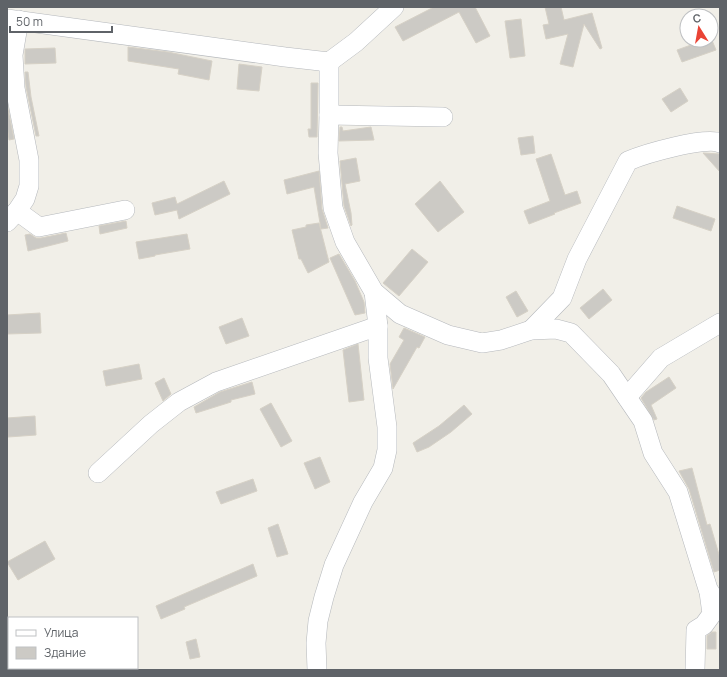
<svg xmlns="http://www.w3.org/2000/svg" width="727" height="677" font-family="Manrope,sans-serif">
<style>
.building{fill:#cccac5;stroke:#d6d1c6}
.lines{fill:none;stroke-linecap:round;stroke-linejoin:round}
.minor-casing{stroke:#b5b8bc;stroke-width:20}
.minor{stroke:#fff;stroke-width:19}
</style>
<rect width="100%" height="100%" fill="#f1efe8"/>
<!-- building -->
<g class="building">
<polygon points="434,7 475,7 490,36 476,43 459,12 403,41 395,27"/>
<polygon points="545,7 561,7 564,20 592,13 602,48 600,49 584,24 573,67 560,64 568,34 546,39 543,25 549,24"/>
<polygon points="521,19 525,56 510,58 505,21"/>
<polygon points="711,38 716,50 682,62 677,50 705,40 711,40"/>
<polygon points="128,47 168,52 212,61 209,80 178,74 179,69 128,61"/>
<polygon points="55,48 56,63 25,64 25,49"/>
<polygon points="239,64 262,67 259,91 237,89"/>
<polygon points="25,72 28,72 31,97 39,136 36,136 26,87"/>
<polygon points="311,83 318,83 317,137 309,137 308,129 311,129"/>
<polygon points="680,88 688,101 671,112 662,99"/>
<polygon points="7,104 14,139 9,140 7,124"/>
<polygon points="340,127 342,127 343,131 371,127 374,140 339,141"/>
<polygon points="533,136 535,153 521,155 518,138"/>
<polygon points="703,153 720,154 720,172"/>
<polygon points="551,154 565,195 577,191 581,203 554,213 555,214 529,224 524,211 550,201 536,159"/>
<polygon points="356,158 360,181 345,184 351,213 352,225 351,226 344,206 340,161"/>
<polygon points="319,171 322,209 328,228 321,229 314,187 287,194 284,180"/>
<polygon points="224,181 230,194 179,219 177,210 155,215 152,203 175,197 177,204"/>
<polygon points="440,181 464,212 438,232 415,204"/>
<polygon points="677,206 715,219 711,231 673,218"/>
<polygon points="126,221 127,228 100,234 99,226"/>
<polygon points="319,223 329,262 308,273 301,259 299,259 292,230 306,227 306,225"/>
<polygon points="66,233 68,241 28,251 25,235 30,234 36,238 41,238"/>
<polygon points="187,234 190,249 155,255 155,256 139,259 136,242"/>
<polygon points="412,249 428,262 399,296 383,283"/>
<polygon points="339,254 355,281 364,302 365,313 355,315 330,258"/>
<polygon points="603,289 612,300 589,319 580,308"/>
<polygon points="516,291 528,311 517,317 506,297"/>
<polygon points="40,313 41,333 7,334 7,315"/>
<polygon points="242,318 249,336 226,344 219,327"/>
<polygon points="404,328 425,337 419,348 417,347 393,389 390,364 404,340 399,337"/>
<polygon points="358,344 364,400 349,402 343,350"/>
<polygon points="139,364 142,379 106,386 103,371"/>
<polygon points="669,377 676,388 651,405 657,419 654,420 641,398 646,392"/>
<polygon points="164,378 171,394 163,401 155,383"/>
<polygon points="252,382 255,394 231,400 231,402 196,413 194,407 220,392"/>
<polygon points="271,403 292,441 281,447 260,409"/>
<polygon points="464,405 472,414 451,432 429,447 417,452 413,443 439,426"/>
<polygon points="35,416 36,435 8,437 7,418"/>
<polygon points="320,457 330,482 315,489 304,463"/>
<polygon points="692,468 707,525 710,524 720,558 720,570 714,572 689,489 679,471"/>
<polygon points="253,479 257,491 221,504 216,492"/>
<polygon points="278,524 288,554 277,557 268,528"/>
<polygon points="45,541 55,559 18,580 7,562"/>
<polygon points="253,564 257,576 184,607 185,609 161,619 156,606"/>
<polygon points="712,632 716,632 716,649 707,649 707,636"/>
<polygon points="196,639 200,657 190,659 186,642"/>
</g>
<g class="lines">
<!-- minor casing -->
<g class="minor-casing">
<g id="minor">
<polyline points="7,19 285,57 329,62 356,42 394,7"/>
<polyline points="329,62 329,115 328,153 333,208 345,242 374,292 400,314 448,335 482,343 501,340 531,330 556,329 571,333 611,374 643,421 653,453 678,492 708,589 720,608"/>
<polyline points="329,115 443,117"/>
<polyline points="17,211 39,227 125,210"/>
<polyline points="7,222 17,211 25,199 29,186 29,160 15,88 13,55 19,20"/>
<path d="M531,330L562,298L577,259L628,161C644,154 706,136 720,143"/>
<polyline points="627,397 661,358 720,323"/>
<polyline points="98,473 151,424 179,402 216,382 378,326"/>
<polyline points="317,670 316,643 318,621 324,597 334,565 363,502 383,468 387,450 387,427 378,358 378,326 374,292"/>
<polyline points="695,670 696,630 704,625 712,614 709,592"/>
</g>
</g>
<!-- minor -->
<use href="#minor" class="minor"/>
</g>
<!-- border -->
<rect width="727" height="677" fill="none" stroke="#5f6368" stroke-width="16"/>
<!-- legend -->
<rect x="8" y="617" width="130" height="52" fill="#ffffff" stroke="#bfc1c3"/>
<rect x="16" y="630" width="20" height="6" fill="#ffffff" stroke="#bfc1c3"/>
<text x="44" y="637" font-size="12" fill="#5f6368">Улица</text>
<rect x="16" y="647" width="20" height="12" fill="#cccac5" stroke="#bfc1c3"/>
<text x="44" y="657" font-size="12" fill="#5f6368">Здание</text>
<!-- north arrow -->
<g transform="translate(699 28) rotate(349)"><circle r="19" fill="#ffffff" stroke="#bfc1c3"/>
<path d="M0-3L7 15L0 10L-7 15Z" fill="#ea4335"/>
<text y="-6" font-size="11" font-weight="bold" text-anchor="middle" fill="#5f6368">С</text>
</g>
<!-- scale -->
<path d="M10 26v6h102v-6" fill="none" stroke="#5f6368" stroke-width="2"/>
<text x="16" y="26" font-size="12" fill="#5f6368" stroke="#ffffff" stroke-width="3" paint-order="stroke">50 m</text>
</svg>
